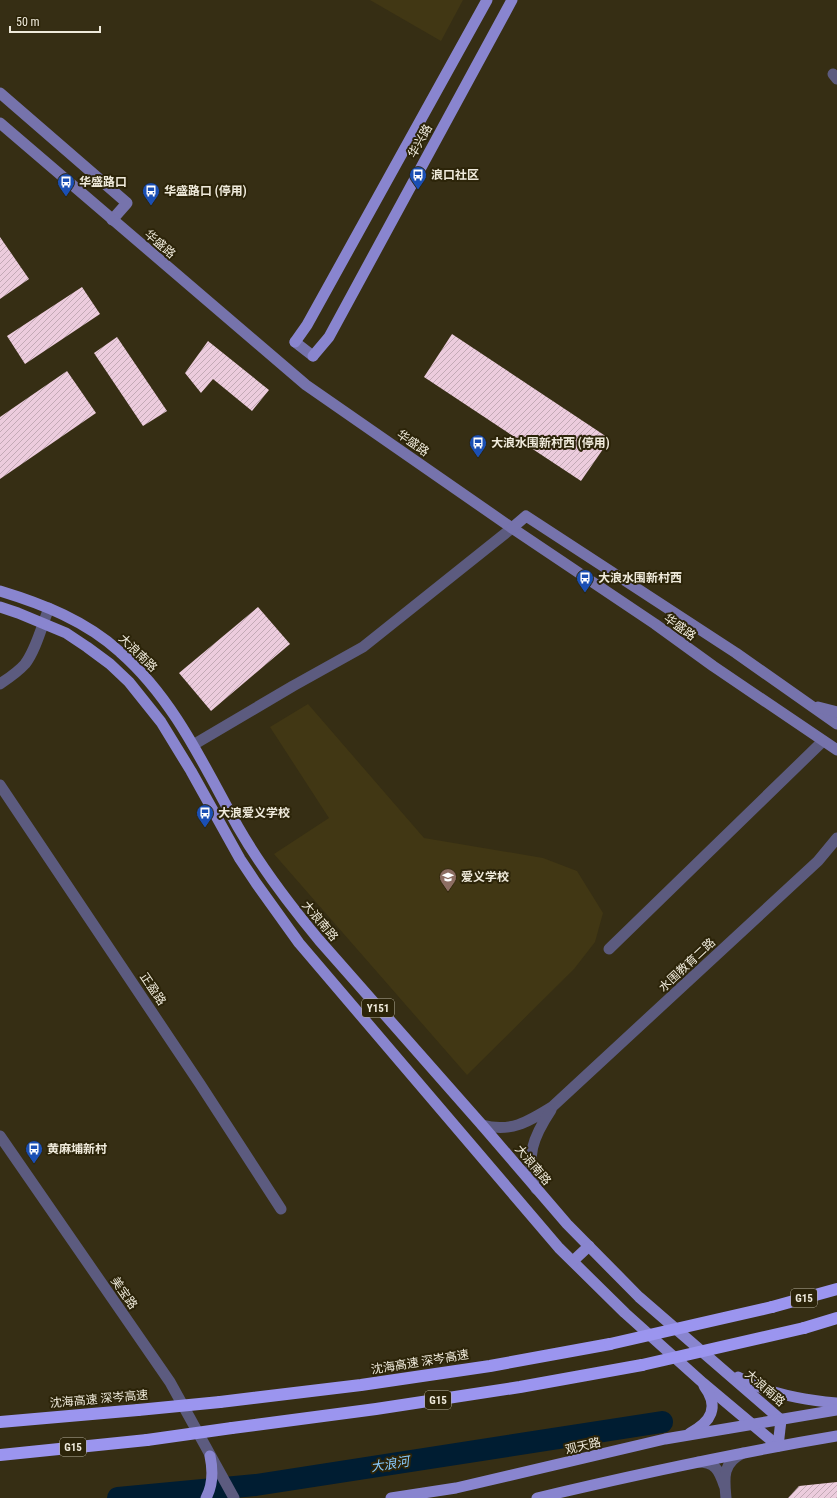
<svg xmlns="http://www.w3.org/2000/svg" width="837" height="1498" font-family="'Roboto Condensed','Noto Sans SC',sans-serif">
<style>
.built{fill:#413714}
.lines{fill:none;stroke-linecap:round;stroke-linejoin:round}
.river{stroke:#001d32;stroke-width:22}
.building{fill:url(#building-hatch)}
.minor{stroke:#5c5b7f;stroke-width:11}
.tertiary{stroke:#5c5b7f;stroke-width:11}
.secondary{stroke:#7673ac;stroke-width:11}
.primary{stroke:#8985cf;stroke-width:11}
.motorway{stroke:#9b95ef;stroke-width:12}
.motorway-bridge{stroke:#9b95ef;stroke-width:12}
.labels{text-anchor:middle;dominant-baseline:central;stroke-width:4;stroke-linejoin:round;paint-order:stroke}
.shield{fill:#2c2409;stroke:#b4af9c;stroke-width:1}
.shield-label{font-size:11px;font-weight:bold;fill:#efeadb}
.street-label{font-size:12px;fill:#efeadb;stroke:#2c2409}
.poi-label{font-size:12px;font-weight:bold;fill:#efeadb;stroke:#2c2409;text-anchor:start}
.water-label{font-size:13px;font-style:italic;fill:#88cafd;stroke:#2c2409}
</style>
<defs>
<pattern id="building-hatch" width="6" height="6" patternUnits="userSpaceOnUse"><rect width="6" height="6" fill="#ecccdd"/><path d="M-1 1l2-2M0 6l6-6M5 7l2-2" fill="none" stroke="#c3aab6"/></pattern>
</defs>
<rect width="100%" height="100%" fill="#362e14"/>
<!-- built -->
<g class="built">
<polygon points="370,0 463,0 441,41"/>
<polygon points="308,704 424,838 543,858 577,871 603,913 595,942 574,969 467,1075 274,854 329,818 270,727"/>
</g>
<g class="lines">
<!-- river -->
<polyline class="river" points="118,1498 256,1485 662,1422"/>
</g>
<!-- building -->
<g class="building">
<polygon points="0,237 29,279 0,299"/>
<polygon points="82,287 100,314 25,364 7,336"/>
<polygon points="452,334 610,439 581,481 424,377"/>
<polygon points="117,337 167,411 143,426 94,353"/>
<polygon points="208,341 269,390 252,411 213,379 201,393 185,373"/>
<polygon points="67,371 96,413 0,479 0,417"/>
<polygon points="258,607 290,644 211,711 179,673"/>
<polygon points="837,1482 837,1498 788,1498 799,1486"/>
</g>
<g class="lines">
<!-- minor -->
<g class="minor">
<polyline points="833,74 837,79"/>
<path d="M0,684C9,678 18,672 25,664C36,650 42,625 49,608"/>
<polyline points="193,745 293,686 363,647 512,528"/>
<polyline points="0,785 200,1084 281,1209"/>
<polyline points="609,949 823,741"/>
</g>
<!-- tertiary -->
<g class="tertiary">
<path d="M482,1125C510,1133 528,1122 552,1107L818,861L837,838"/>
<polyline points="0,1136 170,1382 234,1498"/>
<path d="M536,1189C525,1157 533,1137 551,1110"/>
<path d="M698,1462C715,1462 719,1470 724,1485"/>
<path d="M726,1498C724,1478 722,1463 743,1453"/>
</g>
<!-- secondary -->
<g class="secondary">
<polyline points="0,93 127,203 112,220"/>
<polyline points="0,123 306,385 512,528 655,624 713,666 837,750"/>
<polyline points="295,342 313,356"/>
<polyline points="512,528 526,516 736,653 837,724"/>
<polyline points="818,707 837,712"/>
</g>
<!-- primary -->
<g class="primary">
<polyline points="295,342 307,325 487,0"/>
<polyline points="313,356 329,337 512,0"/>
<path d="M0,591C43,604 86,621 120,652C174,699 204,766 238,827C261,867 289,904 319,940L482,1125L567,1224L639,1297L781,1420"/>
<polyline points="0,607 18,613 66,633 87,647 110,664 129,682 161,722 191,771 240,859 256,883 299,943 559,1248 625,1313 703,1383 778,1446"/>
<polyline points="573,1261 589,1246"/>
<path d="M738,1377C767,1394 804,1400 837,1403"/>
<path d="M690,1433C711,1422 720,1407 704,1386"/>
<polyline points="778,1446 781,1420"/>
<path d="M206,1498C213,1485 213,1470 210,1456"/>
<polyline points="391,1498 456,1488 665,1439 837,1410"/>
<path d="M537,1498C637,1474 736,1453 837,1436"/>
</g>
<!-- motorway -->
<g class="motorway">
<polyline points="772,1307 837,1289"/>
<polyline points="804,1328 837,1318"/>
<polyline points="220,1402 361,1385 490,1366 610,1344"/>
<polyline points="0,1422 138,1410"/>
<polyline points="232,1428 376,1409 520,1387 642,1365"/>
<polyline points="0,1455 147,1440"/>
</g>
<!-- motorway-bridge -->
<g class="motorway-bridge">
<polyline points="610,1344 772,1307"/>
<polyline points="642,1365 804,1328"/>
<polyline points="138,1410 220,1402"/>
<polyline points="147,1440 232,1428"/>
</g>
</g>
<!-- icons -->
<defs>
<g id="bus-pin" transform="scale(0.9)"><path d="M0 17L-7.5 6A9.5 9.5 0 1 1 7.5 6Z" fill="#1a4fb4" stroke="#2c2409"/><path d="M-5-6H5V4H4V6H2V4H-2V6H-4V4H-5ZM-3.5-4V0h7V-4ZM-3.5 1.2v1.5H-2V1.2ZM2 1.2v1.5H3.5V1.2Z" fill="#fff"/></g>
<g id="school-pin" transform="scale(0.9)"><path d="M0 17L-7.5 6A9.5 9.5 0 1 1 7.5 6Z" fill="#8d6e63" stroke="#2c2409"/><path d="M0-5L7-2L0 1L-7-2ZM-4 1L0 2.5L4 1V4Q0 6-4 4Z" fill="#fff"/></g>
</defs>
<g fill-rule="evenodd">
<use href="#bus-pin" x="418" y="175"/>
<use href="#bus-pin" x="66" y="182"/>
<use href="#bus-pin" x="151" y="191"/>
<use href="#bus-pin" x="478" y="443"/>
<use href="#bus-pin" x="585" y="578"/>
<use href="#bus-pin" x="205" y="813"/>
<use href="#school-pin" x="448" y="877"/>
<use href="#bus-pin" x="34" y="1149"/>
</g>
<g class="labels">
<!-- shield labels -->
<g class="shield">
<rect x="362" y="999" width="32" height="18" rx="3"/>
<rect x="791" y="1289" width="26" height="18" rx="3"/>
<rect x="425" y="1391" width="26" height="18" rx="3"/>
<rect x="60" y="1438" width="26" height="18" rx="3"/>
</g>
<g class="shield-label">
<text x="378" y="1008">Y151</text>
<text x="804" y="1298">G15</text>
<text x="438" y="1400">G15</text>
<text x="73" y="1447">G15</text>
</g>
<!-- street labels -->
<g class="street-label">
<text transform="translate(420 141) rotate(-61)">华兴路</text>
<text transform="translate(160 244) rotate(41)">华盛路</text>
<text transform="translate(413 443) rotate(35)">华盛路</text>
<text transform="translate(680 627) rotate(36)">华盛路</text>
<text transform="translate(138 653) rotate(44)">大浪南路</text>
<text transform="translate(320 921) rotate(50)">大浪南路</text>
<text transform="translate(687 965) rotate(-43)">水围教育二路</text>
<text transform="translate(153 989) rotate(56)">正盈路</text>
<text transform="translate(533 1165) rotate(50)">大浪南路</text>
<text transform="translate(124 1293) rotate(55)">美宝路</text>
<text transform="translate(420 1362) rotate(-9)">沈海高速 深岑高速</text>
<text transform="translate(765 1388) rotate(41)">大浪南路</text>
<text transform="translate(99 1399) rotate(-5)">沈海高速 深岑高速</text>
<text transform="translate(583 1446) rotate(-13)">观天路</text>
</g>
<!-- poi labels -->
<g class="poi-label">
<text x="431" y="175">浪口社区</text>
<text x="79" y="182">华盛路口</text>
<text x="164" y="191">华盛路口 (停用)</text>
<text x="491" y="443">大浪水围新村西 (停用)</text>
<text x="598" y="578">大浪水围新村西</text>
<text x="218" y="813">大浪爱义学校</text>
<text x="461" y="877">爱义学校</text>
<text x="47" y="1149">黄麻埔新村</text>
</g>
<!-- water labels -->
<g class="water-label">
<text transform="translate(390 1464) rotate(-9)">大浪河</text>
</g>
</g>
<!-- scale -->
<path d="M10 26v6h90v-6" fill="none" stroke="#efeadb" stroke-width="2"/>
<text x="16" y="26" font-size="12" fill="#efeadb" stroke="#2c2409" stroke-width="3" paint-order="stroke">50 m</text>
</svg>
